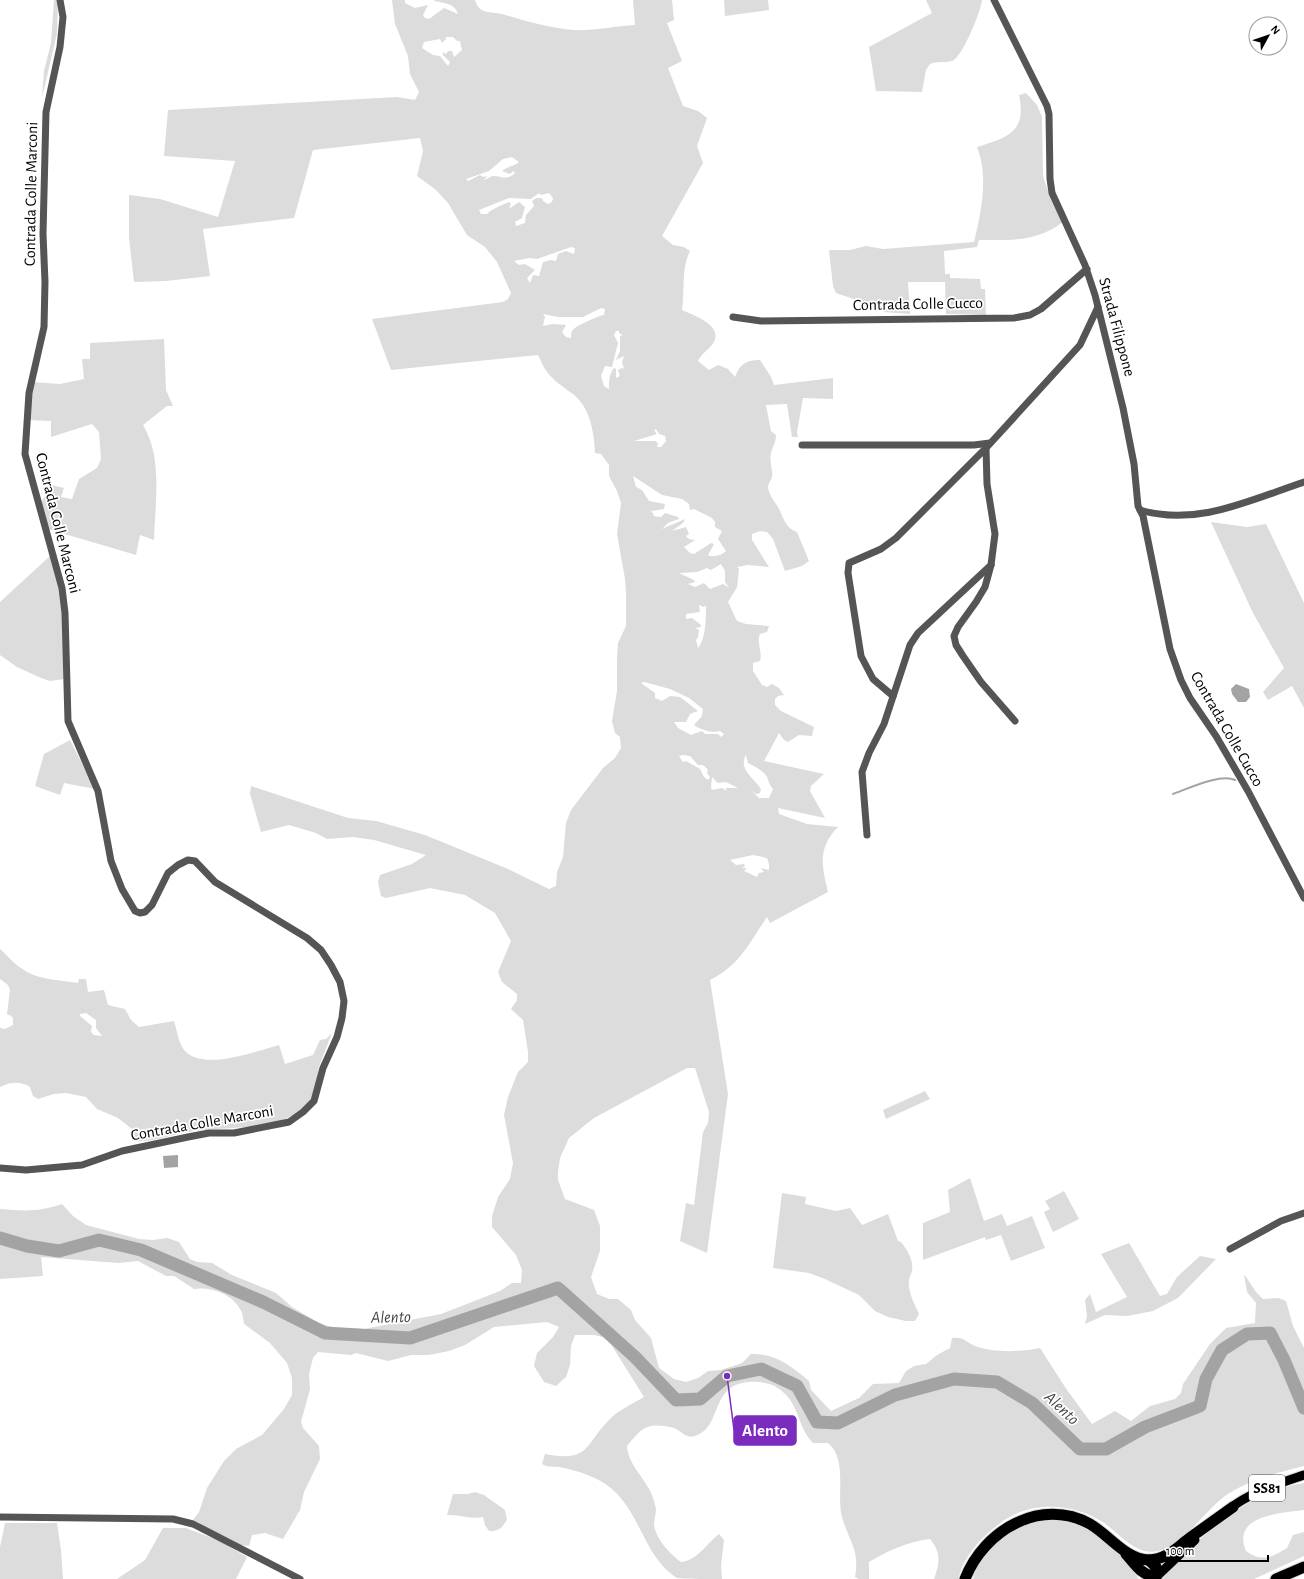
<svg xmlns="http://www.w3.org/2000/svg" width="1304" height="1579" font-family="'Alegreya Sans',sans-serif">
<style>
.green{fill:#dcdcdc;fill-rule:evenodd}
.water{fill:#a3a3a3}
.lines{fill:none;stroke-linecap:round;stroke-linejoin:round}
.stream{stroke:#a3a3a3;stroke-width:2}
.river{stroke:#a3a3a3;stroke-width:13}
.major-casing{stroke:#dbdbdb;stroke-width:11}
.highway-casing{stroke:#dbdbdb;stroke-width:13}
.minor{stroke:#555;stroke-width:7}
.major{stroke:#000;stroke-width:9}
.highway{stroke:#000;stroke-width:11}
.labels{text-anchor:middle;dominant-baseline:central;stroke-width:3.5;stroke-linejoin:round;paint-order:stroke}
.shield{fill:#fff;stroke:#4c4c4c;stroke-width:1}
.shield-label{font-size:15px;font-weight:bold;fill:#000}
.street-label{font-size:16px;fill:#000;stroke:#fff}
.water-label{font-size:17px;font-style:italic;fill:#444;stroke:#fff}
.leader{fill:none;stroke:#7b2cbf;stroke-width:1.5}
.callout-dot{fill:#7b2cbf;stroke:#fff;stroke-width:1.5}
.callout{fill:#7b2cbf;stroke:#7b2cbf;stroke-width:1.5}
.callout-label{font-size:17px;text-anchor:middle;font-weight:bold;fill:#fff}
</style>
<rect width="100%" height="100%" fill="#fff"/>
<!-- green -->
<g class="green">
<polygon points="54,0 58,0 57,33 42,98 44,71 51,43"/>
<path d="M392,0H405V3L415,8L428,5L423,15L425,18L429,19L444,8L458,14C454,1 441,4 433,0H475C479,15 490,11 502,14C525,21 549,28 573,30C593,31 615,26 635,25L633,0H672L674,20L667,23L682,61L668,68L683,106L698,111L707,118L697,146L703,163L662,236L673,245L684,247L690,251C681,269 685,290 682,310C695,316 726,326 712,345C707,351 701,354 698,361L709,370L718,365L728,369L735,377C740,364 746,360 760,360L771,377L774,385L833,378V399L803,398L797,432L798,437H792L787,404L766,405L771,431L776,435C776,442 773,446 771,453C769,461 773,469 772,477C771,480 769,483 768,486C768,496 777,503 780,511C784,520 787,529 797,532L809,561L802,566L785,571L773,539L767,532L760,531L752,534V540L769,567L748,565L737,567L739,569L737,587L728,602L737,621L746,624L769,626L767,632L760,634C756,642 763,652 760,661L753,663V671L762,685L767,687L772,684L779,688L784,695L778,696L775,699V705L781,711L814,727L812,736L799,735L788,742L784,740L779,733L764,761L824,774L811,786L810,791L825,818L778,808L779,814L807,824L838,827C817,848 822,867 828,892L770,923L767,917C749,943 740,965 710,980L728,1094L707,1253L680,1241L686,1203L694,1205L703,1132L708,1123L709,1112L695,1068H687L594,1118L569,1138L560,1158L558,1172V1180L565,1199L594,1210L600,1226V1251L591,1277L597,1294L609,1299H618L631,1310L635,1320L651,1338L659,1368L674,1379L686,1382L698,1378L708,1371L721,1370L742,1363L751,1354C775,1353 791,1366 809,1381L811,1390L831,1411L859,1398L873,1384L899,1383L906,1371L914,1366L926,1364L937,1355L950,1348L952,1338C965,1337 965,1342 975,1346C994,1353 1021,1352 1040,1348L1067,1390L1092,1424L1115,1411L1131,1421L1150,1406L1175,1399L1181,1393L1183,1384L1210,1344L1226,1328L1255,1323L1256,1303L1247,1292L1244,1274L1256,1292L1263,1299L1279,1298L1286,1301L1293,1326L1304,1348V1466C1278,1473 1251,1479 1228,1494C1205,1509 1184,1546 1158,1551C1134,1556 1119,1532 1101,1521C1070,1502 1028,1501 999,1524C980,1538 964,1556 958,1579H934C940,1563 941,1552 930,1539C907,1542 889,1550 869,1562V1579H859L855,1577C860,1549 849,1542 842,1517C836,1495 848,1460 828,1443H813C799,1429 800,1411 787,1396C779,1387 771,1383 758,1382C707,1379 725,1427 695,1436C687,1439 682,1432 676,1429C673,1427 668,1427 664,1426C645,1423 639,1431 627,1446C628,1463 641,1474 649,1489C652,1494 655,1503 656,1509C656,1514 654,1520 654,1525C656,1539 670,1554 681,1562C698,1560 706,1544 719,1534L724,1540L721,1566L722,1579C716,1579 680,1579 677,1578C644,1557 641,1514 612,1489C597,1476 578,1471 559,1467C552,1466 548,1468 542,1464L545,1454C592,1463 584,1443 612,1417C621,1409 634,1403 644,1397L607,1338L594,1335H575L571,1346L570,1365L566,1377L556,1386L544,1382L534,1366L537,1353L553,1337L559,1327L547,1322L494,1327L465,1345L449,1351L429,1355H411L388,1361L356,1353L351,1355L318,1352L313,1358L309,1374L310,1389L301,1422L303,1428L319,1446L320,1459L304,1492L300,1510L283,1539L265,1533L252,1535L249,1546L240,1545L193,1520L199,1512L207,1488L224,1461L236,1449L262,1435L284,1409L292,1395V1378L287,1363L270,1343L244,1324C243,1319 243,1313 240,1309C233,1294 209,1286 194,1289L174,1276H166L138,1261L118,1263L41,1257L43,1276L0,1279V1209C26,1211 38,1212 62,1204L73,1216L86,1225L139,1239L153,1240L167,1238L179,1242L190,1259L197,1262L212,1263L232,1275L276,1293L292,1307L319,1323L342,1330L364,1329L441,1314L500,1291L512,1283H521L522,1270L516,1255L492,1227V1216L498,1197L510,1179L513,1163L504,1115L508,1097L518,1072L528,1062V1052L523,1020L511,1009L517,1000V994L502,982L498,972L511,941L495,913L465,895L430,888L386,898L381,896L378,882L380,875L412,864L426,855L374,840L353,837L327,839L316,833L289,825L261,832L250,794L251,786L348,818L376,821L425,835L508,869L549,889L556,886L557,872L563,857L566,823L571,810L603,768L615,758L621,748L620,737L615,733L612,721L617,691V658L618,643L626,626V593L625,579L617,534L621,503L617,491L609,476V465L601,454L595,453C594,431 590,405 570,392C561,385 551,379 545,369C542,365 541,360 538,355L391,370L372,319L503,302L508,299L511,293L497,262L485,247L467,235L448,203L436,190L417,176L423,151L420,138L313,150L294,218L203,229L210,276L166,281L134,282L129,238V195L160,199L218,217L235,161L164,156L168,110L397,97L415,100L419,92L410,74L408,56L395,24ZM446,37H453L457,41H460L462,50L454,57L452,51H448L446,54L443,52V55L450,62L448,66L440,56L433,55L422,48L424,42L440,39L442,43L446,39ZM512,157L519,162C514,167 507,166 502,171L510,174L513,171L515,173C505,182 502,175 493,176C490,176 488,179 484,180L487,176L483,177L480,175L468,181L466,179L489,171L503,159ZM539,193L541,195L549,193L553,198L552,202L548,204L543,201L542,198H536L532,201L534,206L526,215L525,223L516,226L515,222L522,218L525,207L519,202L509,209L511,204L509,202C504,204 490,210 487,214H481L479,210L509,198L531,199ZM571,247L575,248L574,254L566,251L558,254L556,261L551,260L543,262L539,276L533,275L530,283L527,278L535,270L525,264L519,265L514,261L529,258L537,259ZM601,308L605,309L604,315C600,315 576,326 574,329C571,331 571,335 571,338L566,337L562,332L566,325L553,324L543,326L545,317L543,314L558,317H583ZM616,331H619V333L623,335L620,336V351L616,360L624,356L622,362L624,369L622,368L618,370L620,376L616,378V369L614,368C609,374 609,381 609,389L604,386L601,376L605,366L612,367L618,343L614,335ZM656,429L659,434L665,436L666,441L661,447H657L658,443L655,441H634L657,434L654,430ZM633,476L662,495L682,499L689,504L690,510L694,509L712,518L715,522V527L722,531L718,539L726,551C722,555 713,558 708,555L714,544L711,543L694,554L690,553L684,547L695,540L689,539L686,536L689,534L686,527L672,531L683,523L685,519L662,529L668,523L679,519L678,517L665,513L661,517L653,516L654,515L651,511L664,509L665,504L649,501L642,490L636,487ZM721,564L725,571V582L729,588L723,584L710,589L704,583L695,587L688,584L695,582L694,580L679,573L697,572L707,568L711,570ZM699,605L704,607L706,605C706,617 706,639 698,648L696,640L698,637L699,630L695,628L701,627V625L692,618L686,619V614L700,612ZM644,682L670,689L689,698L703,709L702,716L694,725C701,730 711,733 720,731L724,734L721,737L718,734H705L702,731L691,735L678,728L674,722H686L690,714L698,711L680,697L670,696L662,701L655,698V693L641,683ZM683,755L690,756L698,765H703L708,770L707,773L710,777L708,780L704,777L700,769L686,761L683,762L679,756ZM746,755L748,763C754,766 764,771 767,777C769,782 769,784 773,789L769,798H759L750,789L756,794L760,793L761,789C753,777 738,769 746,755ZM712,777L718,783L726,782L738,788H725L727,790H725L722,788L712,790L711,787ZM753,855L767,858L769,864V870L761,868L764,872L759,873L757,877L744,871L747,868H742L745,866L744,864L736,865L730,860Z"/>
<polygon points="724,0 768,0 769,10 725,16"/>
<path d="M926,0H982C981,11 962,58 952,61C945,63 937,61 930,64L926,70L922,92L876,91L869,47L932,13Z"/>
<path d="M1026,93L1037,105L1042,117L1043,176L1051,200L1063,222C1037,242 1011,240 979,240L977,247L944,251L945,274H950V278L980,279L981,289H985L986,315L946,314L945,282H908L910,314L884,312L883,309L836,293L833,286L829,250H850L866,246L883,249L974,242C981,212 989,177 977,147C1008,137 1027,132 1019,95Z"/>
<path d="M164,339L166,390L173,406H167L143,425C163,458 155,503 154,540L140,535L136,555L48,529L41,503L51,485L64,488L61,497L72,499L79,479L97,468L101,459L99,432L92,424L51,437V421L28,420L33,382L60,384L84,379L82,359H90V343Z"/>
<polygon points="1211,522 1247,527 1266,524 1304,603 1304,708 1292,686 1268,700 1263,692 1284,668 1253,613"/>
<polygon points="50,556 61,595 65,679 50,681 41,678 17,667 0,655 0,602"/>
<polygon points="70,740 95,789 64,783 60,795 35,786 44,754"/>
<path d="M0,949C7,955 13,963 21,968C36,980 60,980 78,983L79,979H86L88,992L104,990L108,1005L125,1009L131,1020L139,1027L174,1021C177,1030 178,1042 184,1050C202,1072 256,1051 279,1045L285,1064L313,1055L320,1040L326,1039L332,1033C328,1044 323,1055 319,1067C316,1081 316,1097 305,1107C276,1132 225,1126 189,1132C170,1135 152,1143 132,1141L133,1130L118,1118L97,1109L86,1097L66,1093L54,1094L38,1099L33,1096L30,1087C20,1081 11,1082 0,1087V1028L5,1029L13,1025V1018L11,1016L7,1014L10,990L8,985L0,979ZM86,1013L96,1020V1028L102,1036L94,1035L91,1032L92,1026L80,1016V1014Z"/>
<polygon points="925,1091 930,1099 886,1119 883,1110"/>
<polygon points="970,1178 984,1221 1002,1214 1007,1226 1032,1216 1045,1248 1011,1261 1001,1235 986,1240 985,1237 923,1260 923,1223 950,1212 948,1190"/>
<polygon points="1064,1191 1079,1219 1053,1232 1044,1212 1050,1209 1045,1201"/>
<path d="M782,1193L806,1197L805,1204L836,1211L850,1208L862,1225L888,1214L898,1241L901,1242C907,1250 914,1260 912,1271C910,1277 908,1280 909,1286C910,1296 915,1305 919,1314L915,1321H906L888,1317L875,1311L859,1295L825,1279L809,1273L773,1268Z"/>
<polygon points="1129,1243 1160,1296 1167,1294 1177,1277 1200,1256 1216,1259 1178,1298 1153,1311 1127,1316 1105,1315 1085,1324 1087,1316 1085,1300 1090,1294 1096,1312 1127,1297 1101,1254"/>
<path d="M1304,1483V1510C1281,1513 1231,1515 1246,1551C1261,1562 1271,1558 1287,1548L1293,1535L1304,1532V1556L1254,1579H1159C1201,1537 1243,1493 1304,1483Z"/>
<path d="M475,1492L484,1495L505,1510L507,1520C502,1527 499,1532 489,1531L485,1525L483,1517C471,1520 460,1514 447,1515L453,1494H468Z"/>
<path d="M1048,1519L1065,1520L1083,1525L1125,1557L1136,1571L1138,1579H973C983,1544 1013,1524 1048,1519Z"/>
<polygon points="5,1523 57,1523 61,1550 63,1579 0,1579 0,1547"/>
<polygon points="163,1528 186,1528 220,1541 247,1557 236,1579 117,1579 145,1560"/>
</g>
<!-- water -->
<g class="water">
<polygon points="1236,684 1249,689 1250,697 1246,702 1238,702 1232,694 1231,689"/>
<polygon points="178,1155 178,1167 164,1168 163,1156"/>
</g>
<g class="lines">
<!-- stream -->
<path class="stream" d="M1173,794C1187,789 1221,773 1235,780"/>
<!-- river -->
<polyline class="river" points="0,1238 27,1246 59,1251 99,1240 141,1250 263,1302 325,1333 410,1338 558,1288 635,1357 676,1400 700,1399 727,1376 761,1369 797,1386 817,1422 838,1423 895,1395 954,1379 997,1382 1032,1403 1080,1449 1106,1449 1145,1427 1200,1406 1206,1379 1222,1350 1247,1334 1270,1333 1284,1360 1304,1408"/>
<!-- major casing -->
<g class="major-casing">
<g id="major">
<path d="M1228,1510C1250,1492 1278,1484 1304,1475"/>
<polyline points="1154,1579 1195,1540"/>
</g>
</g>
<!-- highway casing -->
<g class="highway-casing">
<g id="highway">
<path d="M1126,1554C1136,1565 1141,1575 1156,1577V1567L1149,1560"/>
<path d="M965,1579C984,1530 1041,1497 1090,1524C1109,1535 1126,1560 1149,1560C1168,1559 1177,1547 1191,1537C1205,1527 1219,1517 1233,1507"/>
<polyline points="1276,1579 1304,1567"/>
</g>
</g>
<!-- minor -->
<g class="minor">
<polyline points="994,0 1047,106 1049,114 1050,179 1052,193 1085,265 1095,295 1123,408 1134,464 1138,506 1143,516 1170,649 1181,680 1190,698 1216,736 1248,791 1304,898"/>
<polyline points="733,317 761,321 1014,318 1030,315 1041,309 1087,269"/>
<polyline points="802,445 974,445 990,443"/>
<polyline points="986,448 987,484 995,534 991,565 985,587 976,602 958,627 954,636 956,645 963,656 981,682 1015,721"/>
<path d="M1140,510C1197,527 1250,500 1304,482"/>
<polyline points="893,696 873,679 861,656 848,573 849,563 881,549 896,538 986,448 1080,345 1098,307"/>
<polyline points="867,835 862,772 869,753 884,724 910,645 918,633 991,565"/>
<polyline points="0,1168 26,1170 82,1165 122,1151 188,1137 209,1133 234,1133 289,1122 303,1112 314,1101 323,1068 337,1037 342,1018 344,1001 340,982 331,965 321,950 307,938 215,882 195,861 188,860 178,865 168,873 152,905 145,912 140,913 135,911 122,889 111,861 98,791 68,721 65,613 62,588 25,454 29,393 44,327 45,282 43,234 46,112 60,47 63,17 60,0"/>
<polyline points="1230,1249 1281,1221 1304,1213"/>
<polyline points="0,1517 173,1519 193,1524 300,1579"/>
</g>
<!-- major -->
<use href="#major" class="major"/>
<!-- highway -->
<use href="#highway" class="highway"/>
</g>
<g class="labels">
<!-- shield labels -->
<rect class="shield" x="1249" y="1475" width="36" height="26" rx="3"/>
<g class="shield-label">
<text x="1267" y="1488">SS81</text>
</g>
<!-- street labels -->
<g class="street-label">
<text transform="translate(31 194) rotate(-89)">Contrada Colle Marconi</text>
<text transform="translate(918 304) rotate(-1)">Contrada Colle Cucco</text>
<text transform="translate(1117 327) rotate(75)">Strada Filippone</text>
<text transform="translate(58 523) rotate(76)">Contrada Colle Marconi</text>
<text transform="translate(1227 729) rotate(60)">Contrada Colle Cucco</text>
<text transform="translate(202 1123) rotate(-10)">Contrada Colle Marconi</text>
</g>
<!-- water labels -->
<g class="water-label">
<text transform="translate(391 1317) rotate(-1)">Alento</text>
<text transform="translate(1062 1408) rotate(43)">Alento</text>
</g>
</g>
<!-- callouts -->
<path class="leader" d="M727 1376L734 1430"/>
<circle class="callout-dot" cx="727" cy="1376" r="4"/>
<rect class="callout" x="734" y="1416" width="62" height="29" rx="4"/>
<g class="callout-label">
<text x="765" y="1436">Alento</text>
</g>
<!-- north arrow -->
<g transform="translate(1268 36) rotate(50)"><circle r="19" fill="#ffffff" stroke="#999999"/>
<path d="M0-3L7 15L0 10L-7 15Z" fill="#000000"/>
<text y="-6" font-size="11" font-weight="bold" text-anchor="middle" fill="#000000">N</text>
</g>
<!-- scale -->
<path d="M1160 1555v6h108v-6" fill="none" stroke="#000000" stroke-width="2"/>
<text x="1166" y="1555" font-size="12" fill="#000000" stroke="#ffffff" stroke-width="3" paint-order="stroke">100 m</text>
</svg>
